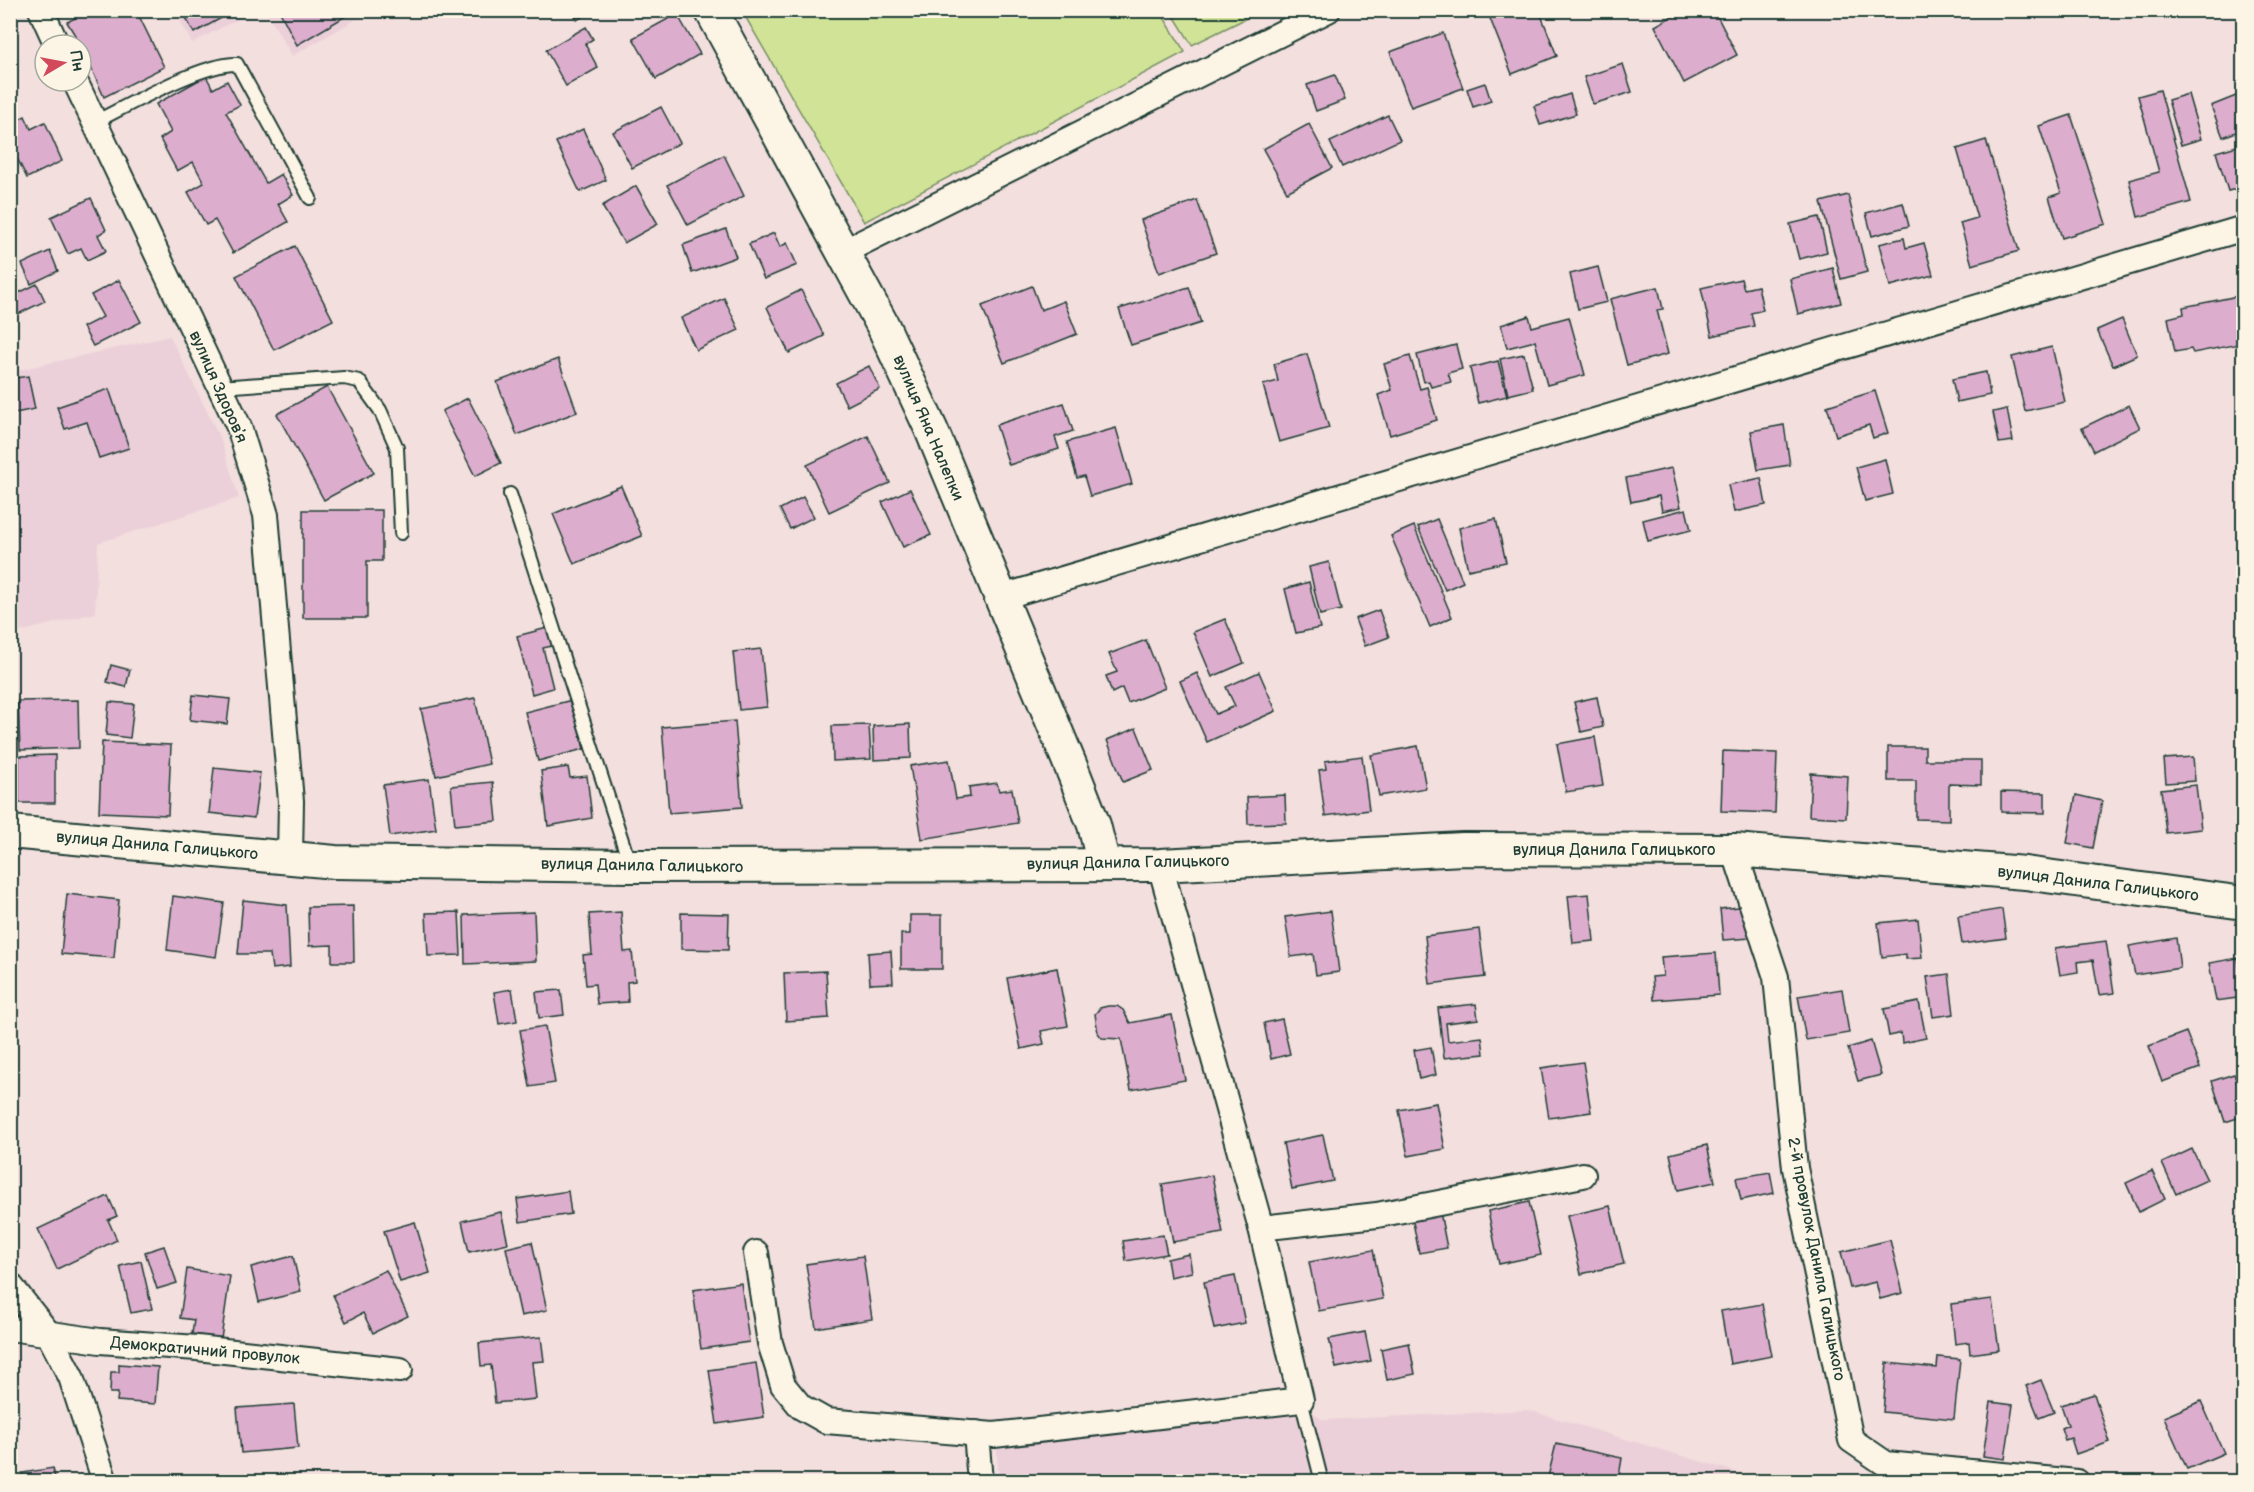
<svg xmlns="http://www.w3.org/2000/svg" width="2254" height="1492" font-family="'Balsamiq Sans',sans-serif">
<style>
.built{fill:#ecd0d9}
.green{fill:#d0e397;stroke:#789066;stroke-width:1.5}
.building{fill:#ddadcd;stroke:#1f3d34;stroke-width:1.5}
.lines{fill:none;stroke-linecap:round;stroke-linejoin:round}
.service-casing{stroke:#1f3d34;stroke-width:16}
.minor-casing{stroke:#1f3d34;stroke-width:28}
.tertiary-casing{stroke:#1f3d34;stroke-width:36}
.service{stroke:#fcf5e5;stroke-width:12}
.minor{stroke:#fcf5e5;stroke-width:24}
.tertiary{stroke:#fcf5e5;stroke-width:32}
.labels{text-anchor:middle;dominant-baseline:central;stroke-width:4.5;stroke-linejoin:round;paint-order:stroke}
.street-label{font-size:16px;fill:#1f3d34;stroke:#fcf5e5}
</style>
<rect width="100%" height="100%" fill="#f3dfde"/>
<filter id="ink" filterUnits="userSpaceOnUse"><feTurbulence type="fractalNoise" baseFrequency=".0167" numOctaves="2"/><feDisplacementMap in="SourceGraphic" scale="12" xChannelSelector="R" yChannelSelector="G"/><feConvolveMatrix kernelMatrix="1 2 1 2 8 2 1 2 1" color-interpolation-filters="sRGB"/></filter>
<g filter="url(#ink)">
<!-- built -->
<g class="built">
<polygon points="175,11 254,11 192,43"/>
<polygon points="266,11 371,11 292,56"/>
<polygon points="170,336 221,440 239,498 98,543 95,613 11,634 10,372"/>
<polygon points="1300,1404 1323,1420 1528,1410 1766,1481 999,1481 996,1441"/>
</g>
<!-- green -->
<g class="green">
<polygon points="742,11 1160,11 1185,52 864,222"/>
<polygon points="1171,11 1261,11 1192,45"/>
</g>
<!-- building -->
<g class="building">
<polygon points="91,10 136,10 164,67 104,97 81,45 67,22"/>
<polygon points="182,10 236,10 194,33"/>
<polygon points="279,10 356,10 297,45"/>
<polygon points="572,10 594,10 577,20"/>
<polygon points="1504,10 1539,10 1557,56 1512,74 1489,16"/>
<polygon points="1683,10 1714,10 1737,55 1684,83 1655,26"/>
<polygon points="677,14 700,54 656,79 633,38"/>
<polygon points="586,27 593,39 585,44 598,68 566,86 546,50"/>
<polygon points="1443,33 1463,88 1411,107 1390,52"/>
<polygon points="1623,64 1632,92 1593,104 1584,77"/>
<polygon points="1335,75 1345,100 1316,111 1307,85"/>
<polygon points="206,76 213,89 227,81 240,105 226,112 266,183 281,174 293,195 278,204 288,222 233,253 215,220 206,225 188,192 204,183 193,162 177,171 160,139 171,132 156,104"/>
<polygon points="1485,83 1491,101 1473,107 1467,89"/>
<polygon points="2160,90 2191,202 2138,217 2129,180 2159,172 2138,96"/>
<polygon points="1570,94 1576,114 1540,125 1534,106"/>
<polygon points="2188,94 2201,139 2181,145 2168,100"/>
<polygon points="2241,94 2244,101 2244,129 2223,137 2211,106"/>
<polygon points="661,107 680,143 632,168 613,132"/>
<polygon points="1388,115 1400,140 1342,167 1330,142"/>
<polygon points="2071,115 2106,224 2062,238 2049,197 2061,193 2039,126"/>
<polygon points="25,116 31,129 45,122 62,161 27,178 10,144 10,124"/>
<polygon points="1309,124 1332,168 1287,192 1263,149"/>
<polygon points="583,129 606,180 580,192 556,142"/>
<polygon points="1986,140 2019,251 1972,265 1960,223 1977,218 1957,149"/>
<polygon points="2244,144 2244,187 2228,191 2216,152"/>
<polygon points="724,155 744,196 688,225 667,185"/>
<polygon points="636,186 658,224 624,243 602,206"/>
<polygon points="1848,195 1867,272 1841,279 1821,202"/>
<polygon points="91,198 106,230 98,235 106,251 87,260 81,248 68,254 51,217"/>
<polygon points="1197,200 1216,253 1159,273 1141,220"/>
<polygon points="1903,203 1909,226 1872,236 1866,213"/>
<polygon points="1819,217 1827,252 1799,259 1790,224"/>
<polygon points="726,229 736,257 692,273 683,245"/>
<polygon points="774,233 780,247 787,243 797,265 764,279 749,244"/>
<polygon points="1904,238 1906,248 1924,243 1933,275 1890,286 1879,244"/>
<polygon points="295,246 333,320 274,350 236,276"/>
<polygon points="50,251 58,271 31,284 22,264"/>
<polygon points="1598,267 1607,302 1578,309 1570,274"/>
<polygon points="1833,268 1841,303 1798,314 1790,279"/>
<polygon points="1741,279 1744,289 1758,286 1763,310 1751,313 1754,326 1712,336 1701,288"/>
<polygon points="119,280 141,322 93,346 83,327 103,317 91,295"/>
<polygon points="37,284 45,301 10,318 10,297"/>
<polygon points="1032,286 1041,310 1064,301 1077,334 1004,363 982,306"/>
<polygon points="1189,287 1201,323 1131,345 1119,309"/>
<polygon points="1658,287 1663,309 1657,310 1668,354 1627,365 1610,299"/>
<polygon points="801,290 824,336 789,353 767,307"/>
<polygon points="2238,296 2244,323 2244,343 2193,353 2191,349 2175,352 2168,318 2184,314 2183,307"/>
<polygon points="724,298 739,330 696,350 681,318"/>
<polygon points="1529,316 1532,327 1569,317 1585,375 1547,385 1535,341 1507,348 1501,325"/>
<polygon points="2122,319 2137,355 2113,366 2097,330"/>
<polygon points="1456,345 1462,369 1448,373 1451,382 1431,387 1429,381 1424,382 1417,355"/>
<polygon points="2052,347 2065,402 2025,411 2012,357"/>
<polygon points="1307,354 1329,428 1279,442 1263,385 1278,381 1274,364"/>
<polygon points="1524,354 1533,389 1508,395 1500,359"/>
<polygon points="1410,356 1420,389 1427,387 1437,420 1390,435 1378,395 1392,390 1384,364"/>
<polygon points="558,359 577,412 517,435 497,382"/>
<polygon points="1498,361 1507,396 1478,403 1470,368"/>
<polygon points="869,366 880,389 847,406 836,383"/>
<polygon points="1986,372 1990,395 1957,402 1952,379"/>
<polygon points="28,376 35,409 10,414 10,379"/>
<polygon points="327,387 374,473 324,500 277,414"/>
<polygon points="109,389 129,448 99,458 87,422 65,429 57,407"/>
<polygon points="1875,391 1888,433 1873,438 1869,425 1836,436 1827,406"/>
<polygon points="468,398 501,463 475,476 442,411"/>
<polygon points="1064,403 1073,431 1055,437 1059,449 1009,465 996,425"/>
<polygon points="2129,405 2140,428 2094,451 2082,428"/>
<polygon points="2007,409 2013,441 1999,443 1993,412"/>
<polygon points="1784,425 1790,465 1758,470 1751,431"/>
<polygon points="1116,428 1132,484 1090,496 1084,476 1077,478 1067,442"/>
<polygon points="868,436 890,483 829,512 807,465"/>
<polygon points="1885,459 1893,494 1865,501 1856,467"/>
<polygon points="1672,468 1681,507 1662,511 1659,496 1631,502 1626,478"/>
<polygon points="1761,478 1766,505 1734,512 1728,485"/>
<polygon points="621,486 642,536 574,564 553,514"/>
<polygon points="910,489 931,535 903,547 882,502"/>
<polygon points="803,497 814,517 790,529 780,509"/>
<polygon points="1686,509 1691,530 1648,541 1643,520"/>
<polygon points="303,510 382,510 382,561 367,561 367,618 303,618"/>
<polygon points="1437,519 1463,582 1445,590 1418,527"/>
<polygon points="1496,519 1506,562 1468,570 1459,528"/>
<polygon points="1414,526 1452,617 1430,627 1391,536"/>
<polygon points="1329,562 1341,610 1320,615 1309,567"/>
<polygon points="1309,582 1320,628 1296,633 1285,589"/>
<polygon points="1379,610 1389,637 1365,646 1355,619"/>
<polygon points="1225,619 1244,663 1212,677 1193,632"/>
<polygon points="551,627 556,645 543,648 553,688 532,694 517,636"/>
<polygon points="1146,640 1165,688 1128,703 1122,688 1112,693 1106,676 1117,672 1109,654"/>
<polygon points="761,649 767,707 739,710 733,652"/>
<polygon points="111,665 130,670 126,687 107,682"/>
<polygon points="1259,672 1276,711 1207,742 1180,681 1197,673 1216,714 1235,706 1226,687"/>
<polygon points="193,695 230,699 227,724 190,720"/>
<polygon points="1597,697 1603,727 1581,732 1574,702"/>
<polygon points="475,698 489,764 436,776 421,709"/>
<polygon points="78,700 79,748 20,750 18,701"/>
<polygon points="572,700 584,749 538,761 525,712"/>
<polygon points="109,702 134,704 130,738 106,735"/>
<polygon points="735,721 742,807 669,813 662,727"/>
<polygon points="910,724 911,758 874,760 873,726"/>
<polygon points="869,725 871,759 833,761 832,726"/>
<polygon points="1136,728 1153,770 1123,782 1107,740"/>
<polygon points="1595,737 1603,786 1566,792 1557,744"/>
<polygon points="102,742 171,745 168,815 99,812"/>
<polygon points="1418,746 1426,788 1379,796 1371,755"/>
<polygon points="1888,747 1925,747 1925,760 1981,760 1981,785 1949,784 1949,820 1916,819 1916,781 1888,781"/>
<polygon points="1723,751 1777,753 1775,813 1721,811"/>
<polygon points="55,755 55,803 19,803 19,756"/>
<polygon points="1362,756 1369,810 1325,816 1319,770 1326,769 1325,761"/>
<polygon points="2193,757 2195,781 2166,783 2164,759"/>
<polygon points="949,760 956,799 970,797 969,787 997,783 999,791 1012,789 1018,823 922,839 910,766"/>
<polygon points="568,767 570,778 587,776 592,818 548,826 541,771"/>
<polygon points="214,768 260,773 254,818 209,813"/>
<polygon points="1811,773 1848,776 1846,818 1809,816"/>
<polygon points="429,779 436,829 390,836 383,785"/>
<polygon points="493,782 497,821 455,825 451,786"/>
<polygon points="2196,785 2201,829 2166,833 2161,789"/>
<polygon points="2001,792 2045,793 2045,813 2001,812"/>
<polygon points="1285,795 1286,823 1248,824 1247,797"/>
<polygon points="2076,795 2102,801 2093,848 2067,843"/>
<polygon points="67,894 119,900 114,958 61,954"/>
<polygon points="1589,894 1594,941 1573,943 1568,896"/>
<polygon points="173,896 224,903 216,957 167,950"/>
<polygon points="243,900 287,905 290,967 272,969 270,954 238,954"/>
<polygon points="353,906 354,962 332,962 332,945 309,946 308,907"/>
<polygon points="1748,906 1751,938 1723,940 1720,909"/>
<polygon points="2002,909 2006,938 1962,944 1958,916"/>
<polygon points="1331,911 1339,972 1316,975 1313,954 1291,957 1285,917"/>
<polygon points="459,912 461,955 428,956 426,913"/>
<polygon points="534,912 536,961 465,964 464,915"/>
<polygon points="621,912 624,952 632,951 635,981 627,982 628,1002 597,1004 595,984 586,985 583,955 592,954 589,914"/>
<polygon points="681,913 729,914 728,950 681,949"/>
<polygon points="910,915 942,915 942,969 901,969 901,934 910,934"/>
<polygon points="1918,919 1922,958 1906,959 1906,954 1882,957 1878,923"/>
<polygon points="1479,929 1485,977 1430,984 1425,936"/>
<polygon points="2176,938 2180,968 2135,975 2129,946"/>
<polygon points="2106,941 2114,993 2099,995 2093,960 2077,962 2078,972 2060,975 2055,948"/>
<polygon points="891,951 893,983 870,984 868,953"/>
<polygon points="1716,953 1719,995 1654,1000 1652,977 1663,976 1661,957"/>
<polygon points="2238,958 2244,997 2216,1001 2209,963"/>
<polygon points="1057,968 1068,1026 1041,1031 1044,1044 1021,1049 1007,978"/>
<polygon points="826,971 829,1018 786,1021 784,973"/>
<polygon points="1949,974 1954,1014 1933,1017 1927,977"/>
<polygon points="512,989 517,1021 499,1024 494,992"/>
<polygon points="1842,989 1849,1033 1806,1040 1798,996"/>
<polygon points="561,990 564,1015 539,1018 536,992"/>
<polygon points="1919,1002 1926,1038 1902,1043 1901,1033 1889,1036 1884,1009"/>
<polygon points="1476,1004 1478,1019 1446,1023 1448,1041 1482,1037 1484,1054 1444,1058 1438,1008"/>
<polygon points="1108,1006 1117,1006 1123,1010 1130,1023 1172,1015 1185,1080 1131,1090 1121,1039 1102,1038 1098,1033 1095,1014 1100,1008"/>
<polygon points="1282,1019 1290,1054 1271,1059 1264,1023"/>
<polygon points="545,1026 555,1083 530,1087 520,1030"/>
<polygon points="2186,1032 2200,1068 2162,1082 2149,1046"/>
<polygon points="1871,1041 1881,1075 1858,1081 1848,1048"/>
<polygon points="1431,1047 1436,1075 1419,1079 1414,1050"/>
<polygon points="1583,1062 1591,1112 1549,1118 1541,1068"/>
<polygon points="2234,1074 2244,1102 2244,1116 2225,1122 2212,1081"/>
<polygon points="1436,1103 1445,1149 1408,1156 1399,1110"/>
<polygon points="1323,1135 1333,1181 1292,1189 1283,1143"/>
<polygon points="1707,1145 1715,1182 1678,1190 1670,1154"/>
<polygon points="2192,1149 2207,1180 2176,1194 2162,1163"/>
<polygon points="2152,1171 2165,1199 2139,1212 2126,1183"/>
<polygon points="1770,1172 1774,1193 1741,1200 1736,1178"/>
<polygon points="1212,1175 1223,1233 1173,1242 1162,1184"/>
<polygon points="568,1191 571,1214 520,1222 517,1199"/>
<polygon points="108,1196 117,1216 108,1220 117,1240 57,1269 38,1229"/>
<polygon points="1529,1202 1541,1255 1499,1264 1488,1211"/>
<polygon points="1610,1206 1624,1264 1581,1274 1567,1216"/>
<polygon points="501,1212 508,1243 469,1252 462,1221"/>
<polygon points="1440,1212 1447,1248 1419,1253 1412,1217"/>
<polygon points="415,1222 430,1273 400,1282 384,1231"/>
<polygon points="1163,1235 1167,1254 1126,1261 1123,1241"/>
<polygon points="1890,1240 1903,1293 1880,1299 1876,1282 1850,1288 1841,1252"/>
<polygon points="532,1242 547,1310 521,1316 506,1248"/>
<polygon points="164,1246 177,1283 157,1289 145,1252"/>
<polygon points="1373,1250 1383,1299 1319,1311 1309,1262"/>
<polygon points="1189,1254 1192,1272 1170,1277 1167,1259"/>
<polygon points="293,1256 301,1292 259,1302 251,1267"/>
<polygon points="863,1256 872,1319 816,1328 806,1264"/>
<polygon points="141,1261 152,1309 131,1313 120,1266"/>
<polygon points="187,1269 230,1276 221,1339 192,1334 194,1320 180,1318"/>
<polygon points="386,1270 408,1316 373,1333 363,1313 346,1322 333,1295"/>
<polygon points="1235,1276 1245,1323 1214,1329 1204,1282"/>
<polygon points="741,1283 749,1342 701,1349 693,1290"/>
<polygon points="1992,1299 1999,1350 1970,1354 1969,1342 1955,1344 1951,1304"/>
<polygon points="1762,1304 1772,1356 1730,1364 1721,1311"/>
<polygon points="1365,1332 1371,1361 1336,1368 1329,1339"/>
<polygon points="541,1337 544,1361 532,1362 536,1399 495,1403 491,1365 481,1366 479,1343"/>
<polygon points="1409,1343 1415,1374 1387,1380 1381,1349"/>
<polygon points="1938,1357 1960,1359 1954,1419 1883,1412 1887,1363 1937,1368"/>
<polygon points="756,1363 764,1417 717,1424 709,1370"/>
<polygon points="119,1364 158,1367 155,1404 117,1401 118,1393 110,1393 111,1372 119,1372"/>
<polygon points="2041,1380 2054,1412 2039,1418 2026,1386"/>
<polygon points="2094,1394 2110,1442 2076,1454 2071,1438 2065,1440 2061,1428 2068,1425 2061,1405"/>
<polygon points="2201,1401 2224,1453 2187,1469 2164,1417"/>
<polygon points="1991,1402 2013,1405 2005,1459 1983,1456"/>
<polygon points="294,1404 298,1448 241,1453 237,1408"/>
<polygon points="1556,1444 1622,1458 1618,1482 1558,1482 1548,1477"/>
<polygon points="53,1468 56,1482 24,1482 22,1473"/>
</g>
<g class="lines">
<!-- service casing -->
<g class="service-casing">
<g id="service">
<path d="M95,122C129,105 202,63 237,64L310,198"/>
<polyline points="220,387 344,378 359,381 380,410 397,448 401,533"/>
<polyline points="510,494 630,865"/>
<polyline points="1301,1400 1322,1482"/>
</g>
</g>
<!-- minor casing -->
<g class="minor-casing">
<g id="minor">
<polyline points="41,10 57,45"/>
<polyline points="75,81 239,427 266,515 291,801 290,858"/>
<polyline points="843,252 1328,10"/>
<polyline points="1002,597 2244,228"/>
<polyline points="1734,850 1776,977 1795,1168 1851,1440 1886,1464 2077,1482"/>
<polyline points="1261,1228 1377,1215 1583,1175"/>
<polyline points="756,1253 770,1343 783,1385 801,1407 826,1421 994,1435 1301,1400 1261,1228 1160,865"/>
<polyline points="10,1285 48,1333 71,1377 105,1482"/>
<polyline points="10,1328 100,1341 197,1348 400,1370"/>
<polyline points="976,1433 980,1482"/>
</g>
</g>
<!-- tertiary casing -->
<g class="tertiary-casing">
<g id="tertiary">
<polyline points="711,10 883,326 931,429 1074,774 1094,825 1104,865"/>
<polyline points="10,832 335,862 630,866 1160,865 1463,849 1734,850 2025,873 2244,903"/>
</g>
</g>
<!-- service -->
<use href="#service" class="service"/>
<!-- minor -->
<use href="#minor" class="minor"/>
<!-- tertiary -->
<use href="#tertiary" class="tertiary"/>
</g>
</g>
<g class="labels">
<!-- street labels -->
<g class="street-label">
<text transform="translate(218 387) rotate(66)">вулиця Здоровʼя</text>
<text transform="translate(928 428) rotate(67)">вулиця Яна Налепки</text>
<text transform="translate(157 846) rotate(5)">вулиця Данила Галицького</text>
<text x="1614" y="850">вулиця Данила Галицького</text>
<text transform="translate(1128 863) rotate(-1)">вулиця Данила Галицького</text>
<text transform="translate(642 866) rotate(1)">вулиця Данила Галицького</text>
<text transform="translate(2098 884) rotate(7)">вулиця Данила Галицького</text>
<text transform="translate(1816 1259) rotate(79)">2-й провулок Данила Галицького</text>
<text transform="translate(205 1351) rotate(5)">Демократичний провулок</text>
</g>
</g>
<!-- margin -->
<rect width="2254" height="1492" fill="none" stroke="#fcf5e5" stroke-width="36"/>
<rect x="18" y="18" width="2218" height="1456" fill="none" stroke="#1f3d34" stroke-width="2" filter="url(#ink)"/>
<!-- north arrow -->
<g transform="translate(63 63) rotate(80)"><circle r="28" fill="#fcf5e5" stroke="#a4ab9e" stroke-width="1.5"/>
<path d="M0-4.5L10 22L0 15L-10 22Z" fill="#d1495b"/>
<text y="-9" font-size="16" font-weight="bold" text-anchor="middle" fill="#1f3d34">Пн</text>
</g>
</svg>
